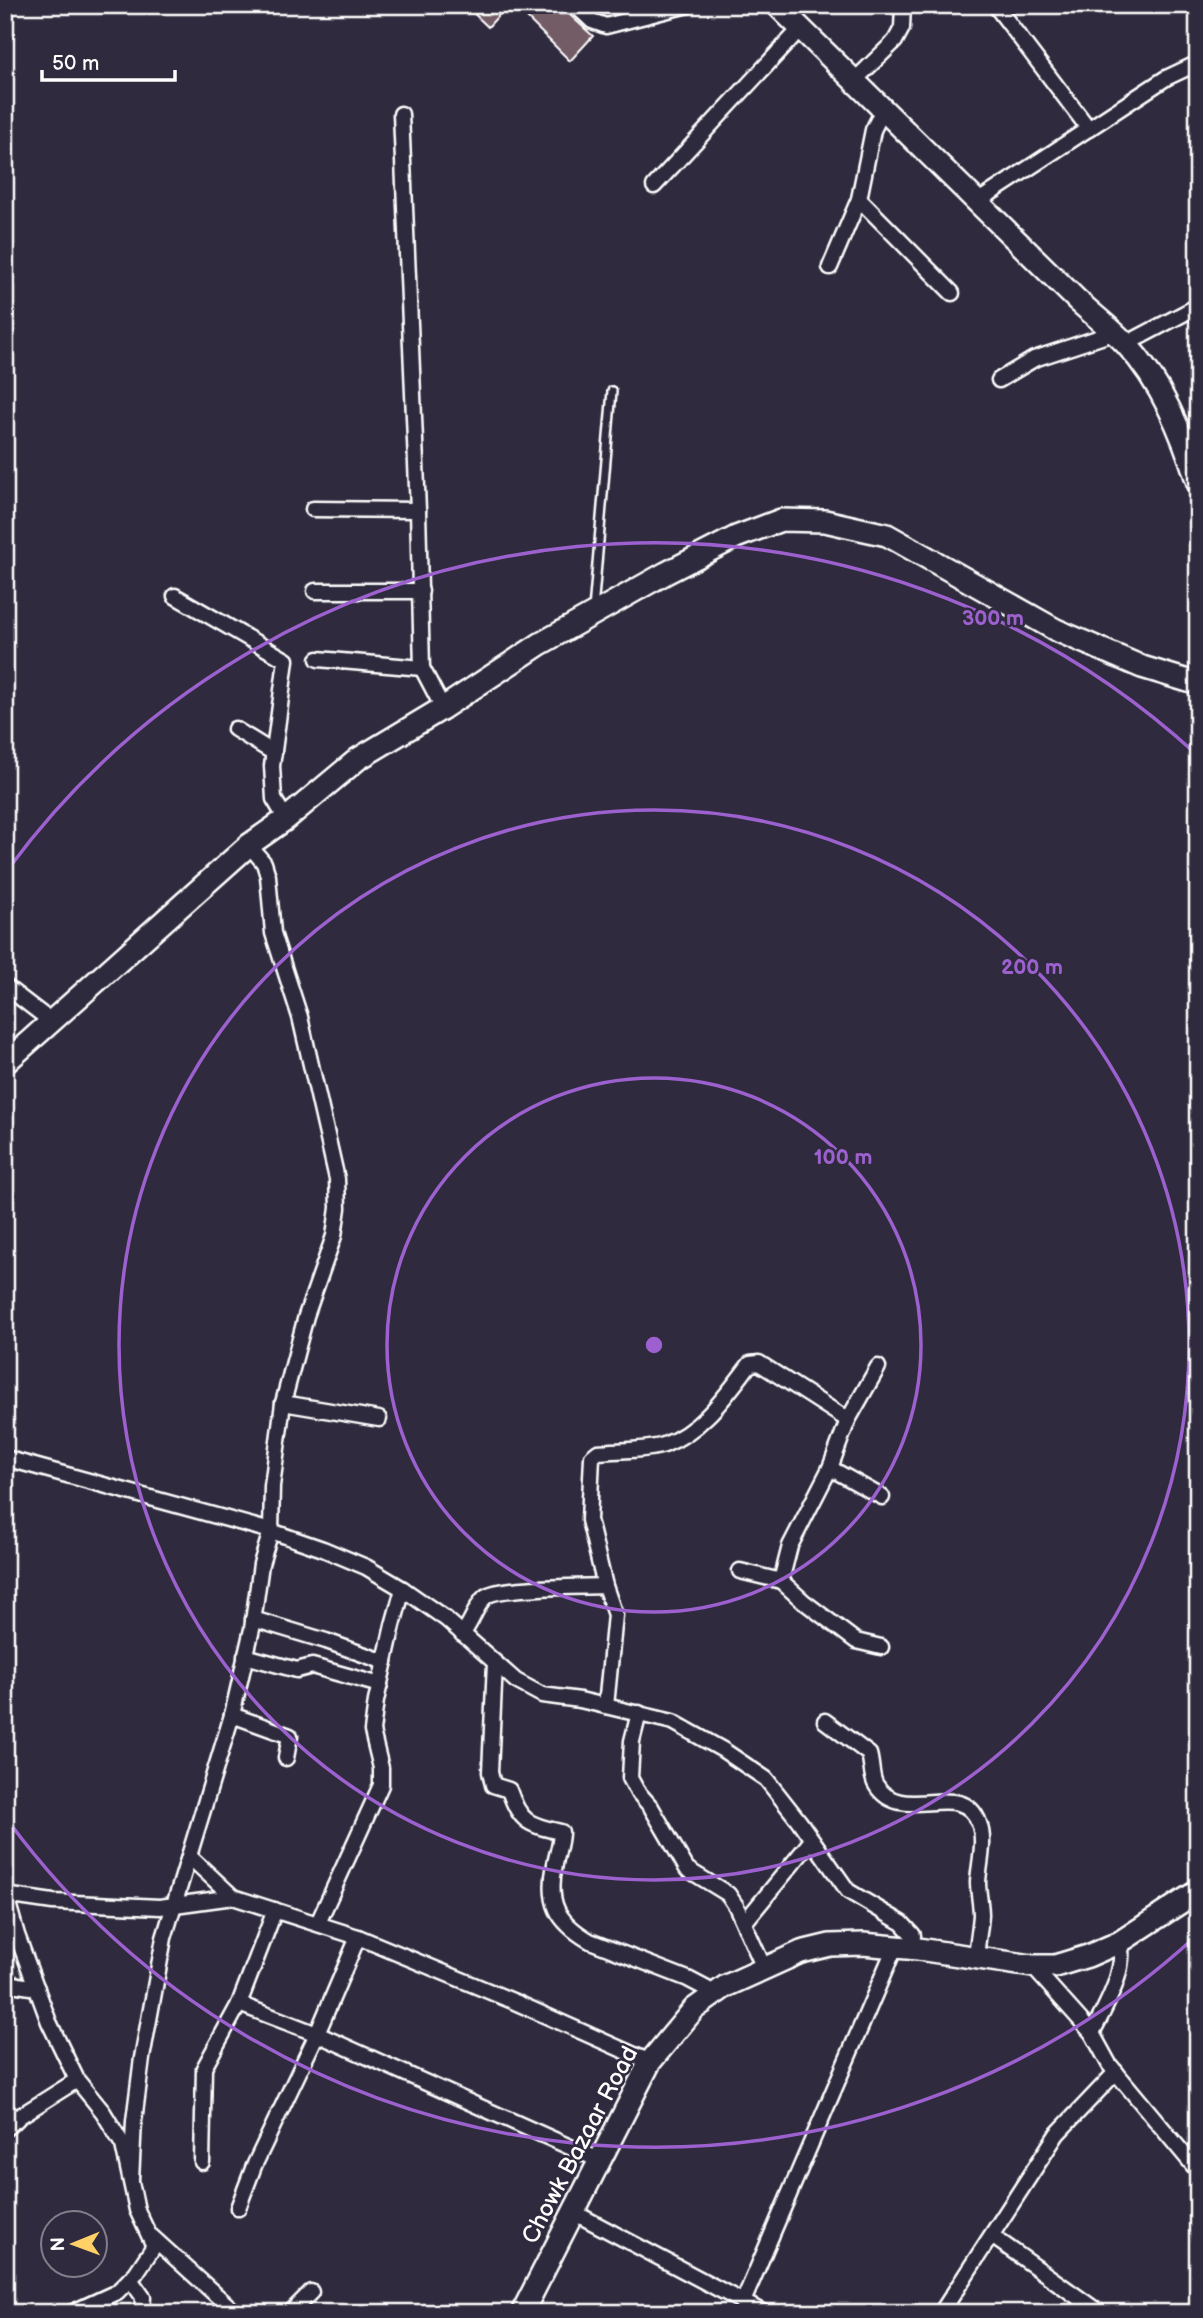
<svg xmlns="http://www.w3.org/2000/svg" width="1203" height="2318" font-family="'Balsamiq Sans',sans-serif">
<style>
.building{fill:#735b66;stroke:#fff;stroke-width:2}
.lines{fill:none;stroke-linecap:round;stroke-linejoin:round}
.lane-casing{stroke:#fff;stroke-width:12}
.street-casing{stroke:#fff;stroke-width:19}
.secondary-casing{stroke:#fff;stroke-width:26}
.lane{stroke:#2f2a3d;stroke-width:7}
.street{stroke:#2f2a3d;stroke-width:14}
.secondary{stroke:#2f2a3d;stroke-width:21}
.ring{fill:none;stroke:#9c61cf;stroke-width:3.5}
.labels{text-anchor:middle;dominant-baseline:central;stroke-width:5;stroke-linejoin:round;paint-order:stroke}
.street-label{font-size:24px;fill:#fff;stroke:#2f2a3d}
.centre{fill:#9c61cf;stroke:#2f2a3d;stroke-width:3.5}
.ring-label{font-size:21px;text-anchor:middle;font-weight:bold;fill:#9c61cf;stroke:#2f2a3d;stroke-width:5;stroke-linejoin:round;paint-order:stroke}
</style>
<rect width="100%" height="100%" fill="#2f2a3d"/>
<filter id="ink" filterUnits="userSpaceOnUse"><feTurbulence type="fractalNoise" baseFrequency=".0143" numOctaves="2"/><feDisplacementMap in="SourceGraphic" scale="14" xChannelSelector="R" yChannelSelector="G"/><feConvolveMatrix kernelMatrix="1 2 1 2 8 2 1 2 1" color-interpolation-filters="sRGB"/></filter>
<g filter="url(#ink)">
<!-- building -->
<g class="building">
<polygon points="465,5 508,5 488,27"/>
<polygon points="514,5 559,5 593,36 570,61"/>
</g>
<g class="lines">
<!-- lane casing -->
<g class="lane-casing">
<polyline id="lane" points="593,610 612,391"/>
</g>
<!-- street casing -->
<g class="street-casing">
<g id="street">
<polyline points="575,5 592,21 606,26 688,5"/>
<polyline points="995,5 1089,129"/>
<polyline points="854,81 895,41 902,28 903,5"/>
<polyline points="401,114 418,510 422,668 443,708"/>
<polyline points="654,186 800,29"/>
<polyline points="859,199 952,293"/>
<polyline points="977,202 1166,78 1198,63"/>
<polyline points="830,267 859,199 873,130 883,110"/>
<polyline points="1126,344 1198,306"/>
<polyline points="999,380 1034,359 1113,333"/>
<polyline points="313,509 418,510"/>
<polyline points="315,591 421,591"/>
<polyline points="175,596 286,660 272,766 274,799 286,819"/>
<polyline points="318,659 422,668"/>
<polyline points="235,729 274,753"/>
<polyline points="5,986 52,1022"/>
<polyline points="878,1367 848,1420 830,1468 790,1546 781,1581 803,1601 856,1641 881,1647"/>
<polyline points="283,1403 379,1419"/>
<polyline points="5,1458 271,1531 323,1549 366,1567 403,1589 446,1619 516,1681 542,1695 580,1700 673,1722 723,1750 766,1779 799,1821 848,1891 902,1923 913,1935 912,1949"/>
<polyline points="830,1468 882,1497"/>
<polyline points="740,1571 781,1581"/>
<polyline points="253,1619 326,1641 385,1662"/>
<path d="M462,1634C472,1623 475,1607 485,1597C497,1586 584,1587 605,1586"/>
<polyline points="245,1656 297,1670 312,1666 380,1685"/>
<path d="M495,1663L490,1772L493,1785L509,1790C520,1822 528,1825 561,1832C561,1843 557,1853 555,1864C547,1903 557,1922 590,1941L688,1979L707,1989L712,1996"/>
<path d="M606,1706L615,1615L605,1586L589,1520L592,1457L598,1452C617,1450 646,1451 664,1445C702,1431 726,1395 750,1364L759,1363L848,1420"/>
<polyline points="639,1713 632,1741 630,1778 637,1791 651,1807 687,1869 728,1894 736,1906 764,1968"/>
<polyline points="232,1715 290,1736 286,1758"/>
<path d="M825,1721L869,1754C872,1763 871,1778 876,1785C902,1827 962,1776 979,1823C986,1841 979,1864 978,1882C978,1893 981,1904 981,1915C980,1929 977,1944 976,1958"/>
<polyline points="190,1857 233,1897"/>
<polyline points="5,1895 53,1902 160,1907 233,1897 358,1937 515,2002 650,2062"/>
<polyline points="6,1896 17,1935 49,2022 77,2080 103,2112 123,2145 137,2210 154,2246 136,2273 117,2292 71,2313"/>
<polyline points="318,1923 381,1785 381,1768 372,1731 376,1701 393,1625 403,1589"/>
<polyline points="744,1923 812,1840"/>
<path d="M1120,1942C1127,1970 1105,2008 1092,2033L1109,2064L1198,2171"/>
<polyline points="1032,1966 1092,2033"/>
<polyline points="5,1980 18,1985 37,1988"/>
<polyline points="239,2004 317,2034 358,1937"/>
<polyline points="5,2109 16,2120"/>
<polyline points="5,2129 20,2116 77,2080"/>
<polyline points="202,2162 204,2068 239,2004 275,1910"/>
<polyline points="131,2180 134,2121 142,2058 164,1938 232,1715 252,1629 261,1564 271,1531 272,1486 283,1403 306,1316 334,1236 338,1208 337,1179 314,1078 300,1017 273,933 268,876 264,863 249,845"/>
<polyline points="238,2208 254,2166 317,2034 599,2160"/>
<polyline points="573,2212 764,2313"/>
<polyline points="151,2236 236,2313"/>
<polyline points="992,2236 1100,2313"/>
<polyline points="130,2279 143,2297 142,2313"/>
<polyline points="743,2302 895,1947"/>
<polyline points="290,2313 311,2292"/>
<polyline points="941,2313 1057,2134 1116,2072"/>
</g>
</g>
<!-- secondary casing -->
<g class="secondary-casing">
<g id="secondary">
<path d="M777,5L1077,300C1093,315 1111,328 1126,344C1162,383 1182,433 1198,483"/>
<polyline points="5,1063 249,845 286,819 358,759 443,708 540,644 666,573 736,537 781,520 825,521 887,535 1056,630 1142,667 1198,684"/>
<polyline points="522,2313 650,2062 694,2009 726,1986 801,1952 830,1945 863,1944 918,1949 1032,1966 1055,1966 1088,1956 1120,1942 1198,1891"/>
</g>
</g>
<!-- lane -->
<use href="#lane" class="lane"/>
<!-- street -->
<use href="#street" class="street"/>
<!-- secondary -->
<use href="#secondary" class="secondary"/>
</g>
</g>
<!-- distance rings -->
<g class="ring">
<circle cx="654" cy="1345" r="267"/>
<circle cx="654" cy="1345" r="535"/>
<path d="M1196 1936A802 802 0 0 1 9 1822M9 868A802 802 0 0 1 1196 754"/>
</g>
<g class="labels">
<!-- street labels -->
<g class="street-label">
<text transform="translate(580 2145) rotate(-62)">Chowk Bazaar Road</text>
</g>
</g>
<circle cx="654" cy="1345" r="10" class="centre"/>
<g class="ring-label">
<text x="993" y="625">300 m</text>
<text x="1032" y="974">200 m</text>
<text x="843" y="1164">100 m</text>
</g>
<!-- margin -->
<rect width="1203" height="2318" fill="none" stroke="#2f2a3d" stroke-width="28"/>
<rect x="14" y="14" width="1175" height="2290" fill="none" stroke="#fff" stroke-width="2.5" filter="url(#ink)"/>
<!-- north arrow -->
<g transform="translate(74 2244) rotate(269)"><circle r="33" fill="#2f2a3d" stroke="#827f8b" stroke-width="2"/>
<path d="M0-5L12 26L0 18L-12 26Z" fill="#ffd166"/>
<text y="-10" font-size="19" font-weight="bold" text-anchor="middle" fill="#ffffff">N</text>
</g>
<!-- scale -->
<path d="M42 70v10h133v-10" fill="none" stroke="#ffffff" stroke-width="3.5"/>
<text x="52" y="70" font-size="21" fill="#ffffff" stroke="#2f2a3d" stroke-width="5" paint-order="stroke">50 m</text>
</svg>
